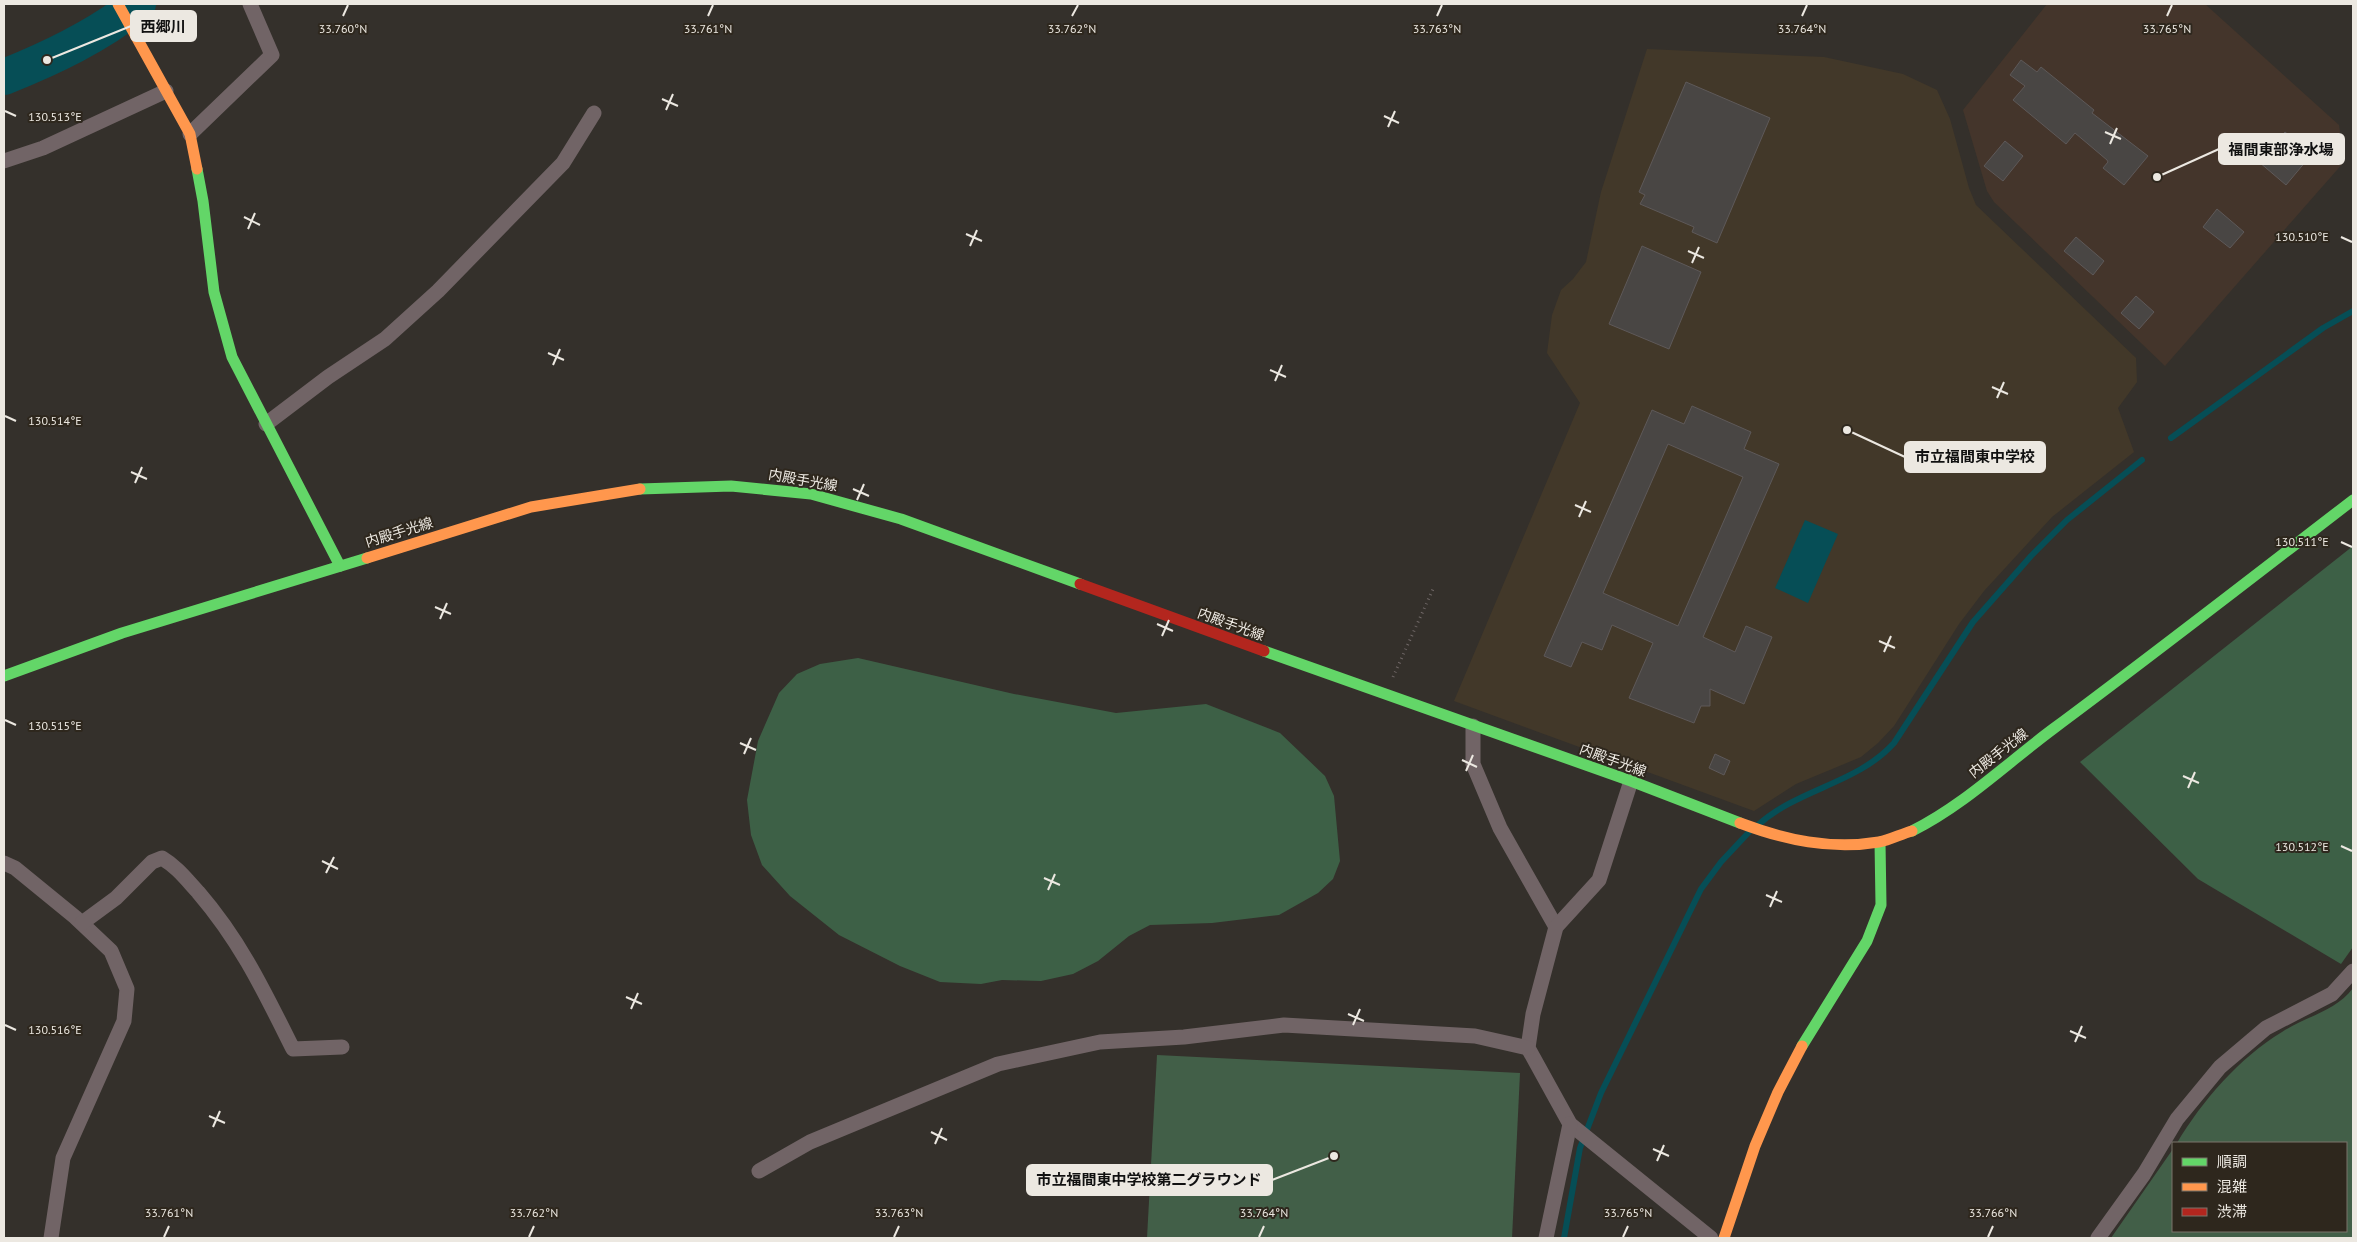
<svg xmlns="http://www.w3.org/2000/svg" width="2357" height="1242" font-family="'PT Sans','Noto Sans JP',sans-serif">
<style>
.industrial{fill:#44352b}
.built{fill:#423829}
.green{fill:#425f48}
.forest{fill:#3d6046}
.water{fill:#064e56}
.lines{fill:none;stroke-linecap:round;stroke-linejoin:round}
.stream{stroke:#064e56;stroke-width:6}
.river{stroke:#064e56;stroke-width:36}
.building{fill:#494644;stroke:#5e5959;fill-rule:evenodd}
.path{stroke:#6e6665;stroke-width:3;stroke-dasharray:1 4;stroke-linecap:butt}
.street{stroke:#716466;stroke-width:15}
.fast{stroke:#63d668;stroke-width:11}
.slow{stroke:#ff974d;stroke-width:11}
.jam{stroke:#b3261e;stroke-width:11}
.ticks{fill:none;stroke:#ece8e1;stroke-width:2}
.labels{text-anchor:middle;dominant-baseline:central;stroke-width:4;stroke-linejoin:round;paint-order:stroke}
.street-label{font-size:14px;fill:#ece8e1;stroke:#2e271d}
.ticks-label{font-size:12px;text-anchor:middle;fill:#ece8e1;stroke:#2e271d;stroke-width:4;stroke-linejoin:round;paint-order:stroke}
.leader{fill:none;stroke:#ece8e1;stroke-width:2}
.callout-dot{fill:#ece8e1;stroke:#2e271d;stroke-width:2}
.callout{fill:#ece8e1;stroke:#ece8e1;stroke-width:2}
.callout-label{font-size:15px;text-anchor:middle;font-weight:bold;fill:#111}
</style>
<rect width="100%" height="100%" fill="#34302b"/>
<!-- industrial -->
<polygon class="industrial" points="2047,4 2205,4 2339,125 2344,162 2165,366 1994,202 1987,191 1963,110"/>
<!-- built -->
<polygon class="built" points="1647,49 1824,57 1903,74 1937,90 1950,119 1969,188 1976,205 2136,358 2137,382 2118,408 2134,452 2052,517 1984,591 1959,624 1894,726 1878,743 1861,757 1796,784 1754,811 1454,701 1580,403 1547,353 1552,315 1561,290 1573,279 1586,262 1601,192"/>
<!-- green -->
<g class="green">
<path d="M2353,988V1238H2111L2173,1149V1231H2346V1143H2177C2202,1101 2239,1058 2282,1032C2306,1016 2335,1012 2353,988Z"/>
<polygon points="1157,1055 1520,1073 1512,1238 1147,1238"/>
</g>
<!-- forest -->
<g class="forest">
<polygon points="2353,546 2353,947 2341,964 2198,879 2080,762"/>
<polygon points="858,658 1014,694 1116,713 1206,704 1280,733 1325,776 1334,796 1340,861 1333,879 1318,893 1279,915 1212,923 1150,925 1129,936 1098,961 1073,974 1041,981 1002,980 981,984 940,982 900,966 839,935 790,896 762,865 751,835 747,800 758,741 779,693 797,674 820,664"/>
</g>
<!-- water -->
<polygon class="water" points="1805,520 1838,534 1808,603 1775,588"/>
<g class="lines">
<!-- stream -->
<g class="stream">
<polyline points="2171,438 2323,328 2353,311"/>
<path d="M1758,825C1799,788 1857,784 1894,743L1973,622L2031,556L2067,520L2142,460"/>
<polyline points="1564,1238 1580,1148 1601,1093 1701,889 1721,862 1750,831"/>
</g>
<!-- river -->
<path class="river" d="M4,77C52,58 98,36 138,4"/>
</g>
<!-- building -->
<g class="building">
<polygon points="2021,60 2037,72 2041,67 2094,110 2092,113 2148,156 2124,185 2103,168 2108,162 2107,160 2075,133 2066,144 2013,100 2025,86 2010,75"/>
<polygon points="1686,82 1770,118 1717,243 1692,232 1694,227 1640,204 1645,195 1639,192"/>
<polygon points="2285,132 2312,154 2286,185 2259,162"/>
<polygon points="2005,141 2023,156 2003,181 1984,166"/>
<polygon points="2217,209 2244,232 2230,248 2203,227"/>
<polygon points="2076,237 2104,261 2093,275 2064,251"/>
<polygon points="1642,246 1701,272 1669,349 1609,324"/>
<polygon points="2136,296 2154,312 2139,329 2121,313"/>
<path d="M1692,406L1751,432L1744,449L1779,464L1703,637L1735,652L1746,626L1772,637L1744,704L1710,689V706H1701L1694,723L1629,698L1653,643L1612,625L1602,650L1582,642L1571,667L1544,656L1652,410L1684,424ZM1668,444L1743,477L1678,626L1603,593Z"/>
<polygon points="1715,754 1730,761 1724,775 1709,768"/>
</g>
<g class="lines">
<!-- path -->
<polyline class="path" points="1393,677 1434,587"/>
<!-- street -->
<g class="street">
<polyline points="190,134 272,55 250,4"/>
<polyline points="4,161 43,148 166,91"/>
<polyline points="266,424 328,377 385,339 438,291 563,163 594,113"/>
<polyline points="1473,726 1473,764 1500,828 1556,927"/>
<polyline points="1631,781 1599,880 1556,927 1533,1014 1528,1048 1570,1124 1711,1238"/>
<polyline points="4,863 15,868 75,917 111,951 127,989 124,1021 63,1158 51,1238"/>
<path d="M82,923L116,898L152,862L162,858C177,867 186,879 198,892C241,942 264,991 293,1049L342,1047"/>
<polyline points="759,1171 810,1142 998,1064 1100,1042 1184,1037 1284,1025 1475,1036 1528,1048"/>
<polyline points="1546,1238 1570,1124"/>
<polyline points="2098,1238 2144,1174 2177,1119 2220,1067 2266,1028 2332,994 2353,971"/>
</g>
<!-- fast -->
<g class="fast">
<polyline points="197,169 203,201 214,292 232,357 340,566"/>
<polyline points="640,489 731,486 811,494 901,519 1080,584"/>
<polyline points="1264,651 1631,781 1740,823"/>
<polyline points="4,676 122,633 367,558"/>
<path d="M1912,831C1964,805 2006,764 2053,729C2154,654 2253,577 2353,500"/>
<polyline points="1802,1046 1867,941 1881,905 1880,842"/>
</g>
<!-- slow -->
<g class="slow">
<polyline points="118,4 190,134 197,169"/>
<polyline points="367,558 531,507 640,489"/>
<path d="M1740,823C1785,840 1831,850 1879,842C1890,840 1901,834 1912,831"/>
<polyline points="1724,1238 1755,1146 1778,1092 1802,1046"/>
</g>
<!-- jam -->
<polyline class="jam" points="1080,584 1264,651"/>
</g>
<!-- ticks -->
<path class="ticks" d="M343,16L348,5M708,16L713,5M1072,16L1078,5M1437,16L1442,5M1802,16L1807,5M2167,16L2172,5M662,99L678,106M666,110L673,94M5,111L16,116M1384,116L1399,123M1388,127L1395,111M2105,132L2121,139M2110,144L2117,128M244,217L260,225M248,229L255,213M966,234L982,241M2341,237L2352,242M970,246L977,230M1688,251L1704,258M1692,263L1699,247M548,353L564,360M553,365L560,349M1270,370L1286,377M1275,381L1282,365M1992,387L2008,394M1997,398L2004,382M5,416L16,421M131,472L147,479M135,483L142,467M853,489L869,496M857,500L864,484M1575,505L1591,512M1579,517L1586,501M2341,542L2352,547M435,607L451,614M440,619L447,603M1157,624L1173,631M1162,636L1169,620M1879,641L1895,648M1884,652L1891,636M5,720L16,725M740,743L756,750M744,754L751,738M1462,760L1477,767M1466,771L1473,755M2183,776L2199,783M2188,788L2195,772M2341,846L2352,851M322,861L338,869M326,873L334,857M1044,878L1060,885M1048,890L1055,874M1766,895L1782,902M1770,907L1777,891M626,997L642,1004M631,1009L638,993M1348,1014L1364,1021M5,1025L16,1030M1353,1025L1360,1009M2070,1031L2086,1038M2075,1042L2082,1026M209,1116L225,1123M213,1127L220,1111M931,1132L947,1140M935,1144L942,1128M1653,1149L1669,1156M1657,1161L1664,1145M164,1237L169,1226M529,1237L534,1226M894,1237L899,1226M1259,1237L1264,1226M1623,1237L1628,1226M1988,1237L1993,1226"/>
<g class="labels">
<!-- street labels -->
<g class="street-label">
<text transform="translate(803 480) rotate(10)">内殿手光線</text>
<text transform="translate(399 532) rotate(-17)">内殿手光線</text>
<text transform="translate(1231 624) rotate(20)">内殿手光線</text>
<text transform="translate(1998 753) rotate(-38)">内殿手光線</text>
<text transform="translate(1613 760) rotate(20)">内殿手光線</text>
</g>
</g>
<g class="ticks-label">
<text x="343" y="33">33.760°N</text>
<text x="708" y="33">33.761°N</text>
<text x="1072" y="33">33.762°N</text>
<text x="1437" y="33">33.763°N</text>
<text x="1802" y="33">33.764°N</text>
<text x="2167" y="33">33.765°N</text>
<text x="55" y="121">130.513°E</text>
<text x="2302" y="241">130.510°E</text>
<text x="55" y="425">130.514°E</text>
<text x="2302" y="546">130.511°E</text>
<text x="55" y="730">130.515°E</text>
<text x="2302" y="851">130.512°E</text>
<text x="55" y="1034">130.516°E</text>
<text x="169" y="1217">33.761°N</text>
<text x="534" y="1217">33.762°N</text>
<text x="899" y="1217">33.763°N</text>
<text x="1264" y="1217">33.764°N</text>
<text x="1628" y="1217">33.765°N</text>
<text x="1993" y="1217">33.766°N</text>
</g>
<!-- callouts -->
<path class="leader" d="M47 60L131 26M2157 177L2219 149M1847 430L1905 457M1334 1156L1272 1180"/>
<g class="callout-dot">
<circle cx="47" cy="60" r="5"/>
<circle cx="2157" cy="177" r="5"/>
<circle cx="1847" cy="430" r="5"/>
<circle cx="1334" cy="1156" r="5"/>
</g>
<g class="callout">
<rect x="131" y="11" width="65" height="30" rx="5"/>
<rect x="2219" y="134" width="125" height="30" rx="5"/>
<rect x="1905" y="442" width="140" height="30" rx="5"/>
<rect x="1027" y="1165" width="245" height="30" rx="5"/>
</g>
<g class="callout-label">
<text x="163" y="32">西郷川</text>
<text x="2281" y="155">福間東部浄水場</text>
<text x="1975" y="462">市立福間東中学校</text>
<text x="1149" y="1185">市立福間東中学校第二グラウンド</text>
</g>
<!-- border -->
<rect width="2357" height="1242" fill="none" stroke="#ece8e1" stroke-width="10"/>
<!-- legend -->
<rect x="2172" y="1142" width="175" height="90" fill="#2e271d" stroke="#7a746b"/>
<rect x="2182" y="1158" width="25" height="8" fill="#63d668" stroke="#7a746b"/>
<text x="2217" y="1167" font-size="15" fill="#ece8e1">順調</text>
<rect x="2182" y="1183" width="25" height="8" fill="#ff974d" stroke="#7a746b"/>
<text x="2217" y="1192" font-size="15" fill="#ece8e1">混雑</text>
<rect x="2182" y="1208" width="25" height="8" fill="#b3261e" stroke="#7a746b"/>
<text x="2217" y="1217" font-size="15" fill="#ece8e1">渋滞</text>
</svg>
